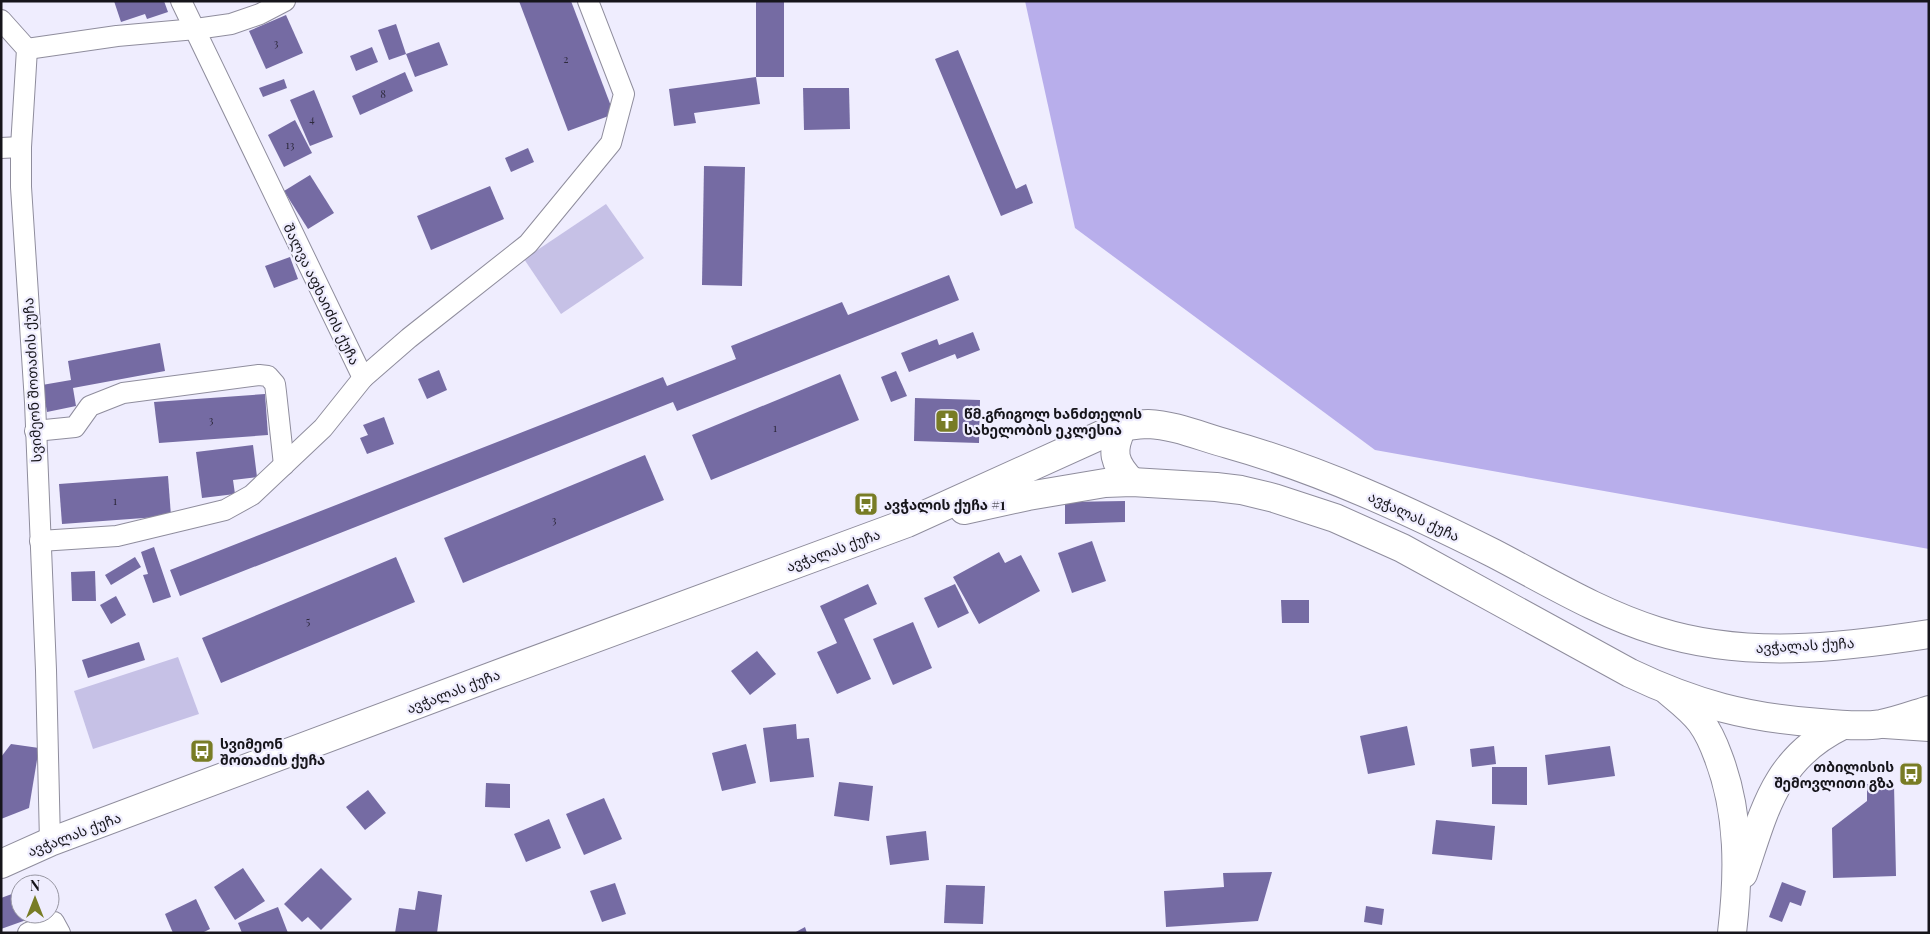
<svg xmlns="http://www.w3.org/2000/svg" width="1930" height="934" font-family="'Playfair Display','Noto Sans Georgian',serif">
<style>
.green{fill:#c6c1e6}
.forest{fill:#b8aeeb}
.building{fill:#756ba3}
.lines{fill:none;stroke-linecap:round;stroke-linejoin:round}
.street-casing{stroke:#8f8d9d;stroke-width:22}
.secondary-casing{stroke:#8f8d9d;stroke-width:30}
.primary-casing{stroke:#8f8d9d;stroke-width:30}
.highway-casing{stroke:#8f8d9d;stroke-width:30}
.street{stroke:#fff;stroke-width:20}
.secondary{stroke:#fff;stroke-width:28}
.primary{stroke:#fff;stroke-width:28}
.highway{stroke:#fff;stroke-width:28}
.labels{text-anchor:middle;dominant-baseline:central;stroke-width:4.5;stroke-linejoin:round;paint-order:stroke}
.number-label{font-size:11px;fill:#2e2a3d}
.street-label{font-size:14px;fill:#16151b;stroke:#efedfe}
.poi-label{font-size:14px;font-weight:bold;fill:#16151b;stroke:#efedfe;text-anchor:start}
</style>
<rect width="100%" height="100%" fill="#efedfe"/>
<!-- green -->
<g class="green">
<polygon points="606,204 644,258 561,314 524,259"/>
<polygon points="178,657 199,714 93,749 74,691"/>
</g>
<!-- forest -->
<polygon class="forest" points="1025,1 1929,1 1929,549 1375,450 1075,228"/>
<!-- building -->
<g class="building">
<polygon points="114,1 164,1 168,12 147,19 145,14 121,22"/>
<polygon points="519,1 571,1 614,114 568,131"/>
<rect x="756" y="1" width="28" height="76"/>
<polygon points="286,15 303,53 266,69 249,31"/>
<polygon points="396,24 406,54 389,60 378,30"/>
<polygon points="439,42 448,65 415,77 406,54"/>
<polygon points="372,47 378,62 356,71 350,56"/>
<polygon points="958,50 1016,189 1026,184 1033,203 1001,216 935,59"/>
<polygon points="405,72 413,91 360,115 352,96"/>
<polygon points="756,77 760,104 694,113 696,123 674,126 669,89"/>
<polygon points="284,79 287,88 263,97 259,88"/>
<polygon points="803,88 849,88 850,129 804,130"/>
<polygon points="314,90 333,137 310,146 290,100"/>
<polygon points="295,120 312,153 284,167 268,135"/>
<polygon points="528,148 534,162 511,172 505,158"/>
<polygon points="704,166 745,167 742,286 702,285"/>
<polygon points="310,175 334,213 308,229 284,191"/>
<polygon points="490,186 504,219 431,250 417,216"/>
<polygon points="290,257 298,279 274,288 265,266"/>
<polygon points="949,275 959,300 677,411 673,402 180,596 170,570 663,377 667,386 736,359 731,346 842,302 848,315"/>
<polygon points="973,332 980,350 957,359 955,354 909,372 901,353 937,339 939,345"/>
<polygon points="160,343 165,371 73,388 76,406 47,412 42,385 71,380 68,361"/>
<polygon points="439,370 447,390 427,399 418,379"/>
<polygon points="896,371 907,396 891,402 881,377"/>
<polygon points="840,374 859,420 711,480 692,435"/>
<polygon points="265,394 268,435 159,443 154,402"/>
<polygon points="915,398 980,400 979,443 914,441"/>
<polygon points="384,417 394,444 367,454 360,438 368,435 363,425"/>
<polygon points="253,445 257,477 233,480 235,494 202,498 196,452"/>
<polygon points="645,455 664,500 463,583 444,538"/>
<polygon points="168,476 171,516 62,524 59,484"/>
<polygon points="1125,501 1125,522 1065,524 1065,502"/>
<polygon points="1092,541 1106,581 1072,593 1058,553"/>
<polygon points="154,547 171,597 153,603 143,575 148,574 141,552"/>
<polygon points="999,552 1005,563 1021,555 1040,591 979,624 953,577"/>
<polygon points="135,557 141,567 111,585 105,575"/>
<polygon points="396,557 415,602 221,683 202,638"/>
<polygon points="95,571 96,601 72,601 71,572"/>
<polygon points="868,584 877,604 844,619 871,679 837,694 817,652 837,643 820,606"/>
<polygon points="955,584 969,613 938,628 924,598"/>
<polygon points="116,596 126,615 111,624 100,605"/>
<polygon points="1281,600 1309,600 1309,623 1282,623"/>
<polygon points="913,622 932,668 893,685 873,639"/>
<polygon points="139,642 145,660 88,678 82,660"/>
<polygon points="757,651 776,674 750,695 731,671"/>
<polygon points="796,724 797,739 809,738 814,777 770,782 763,728"/>
<polygon points="1407,726 1415,765 1368,774 1360,736"/>
<polygon points="11,744 39,748 29,808 1,819 1,757"/>
<polygon points="746,744 756,783 722,791 712,753"/>
<polygon points="1494,746 1496,764 1472,767 1470,749"/>
<polygon points="1610,746 1615,776 1548,785 1545,755"/>
<polygon points="1492,767 1527,767 1527,805 1492,804"/>
<polygon points="839,782 873,786 869,821 834,816"/>
<polygon points="486,783 510,784 510,808 485,807"/>
<polygon points="1867,784 1894,784 1896,876 1833,878 1832,828 1867,801"/>
<polygon points="368,790 386,813 365,830 346,807"/>
<polygon points="604,798 622,839 584,855 566,814"/>
<polygon points="549,819 561,848 526,862 514,834"/>
<polygon points="1436,820 1495,826 1492,860 1432,854"/>
<polygon points="926,831 929,860 890,865 886,836"/>
<polygon points="243,868 265,901 235,920 214,887"/>
<polygon points="321,868 352,899 321,930 308,917 302,922 284,904"/>
<polygon points="1272,872 1258,921 1166,927 1164,891 1224,887 1223,873"/>
<polygon points="1782,882 1806,891 1801,906 1790,902 1782,922 1769,917"/>
<polygon points="615,883 626,914 602,922 590,891"/>
<polygon points="946,885 985,886 983,924 944,923"/>
<polygon points="20,891 20,914 43,914 1,929 1,898"/>
<polygon points="418,891 442,895 437,933 395,933 399,908 415,910"/>
<polygon points="196,899 210,929 202,933 173,933 165,914"/>
<polygon points="1366,906 1384,909 1382,925 1364,922"/>
<polygon points="278,907 288,933 242,933 238,923"/>
<polygon points="805,927 807,933 794,933"/>
</g>
<g class="lines">
<!-- street casing -->
<g class="street-casing">
<g id="street">
<polyline points="181,1 363,378"/>
<polyline points="1,20 27,49 21,147 21,187 35,402 46,670 50,842"/>
<polyline points="27,49 117,36 196,29 231,24 260,14 285,1"/>
<polyline points="1,148 21,147"/>
<polyline points="35,431 75,427 90,406 123,393 259,375 268,376 275,384 276,392 284,465"/>
<polyline points="40,541 117,536 225,510 252,495 323,428 363,378 409,338 528,244 611,143 624,94 588,1"/>
<polyline points="28,933 54,922 60,933"/>
</g>
</g>
<!-- secondary casing -->
<g class="secondary-casing">
<polyline id="secondary" points="1885,724 1929,727"/>
</g>
<!-- primary casing -->
<g class="primary-casing">
<g id="primary">
<path d="M1668,691C1680,701 1692,710 1701,722C1709,733 1714,745 1718,756C1740,813 1739,874 1732,933"/>
<path d="M1743,874C1765,809 1775,758 1843,725"/>
</g>
</g>
<!-- highway casing -->
<g class="highway-casing">
<g id="highway">
<path d="M1122,428C1111,451 1113,463 1132,482"/>
<path d="M964,510L1028,496L1105,483L1132,482L1216,487L1241,490L1274,498L1335,518L1402,548L1630,673C1695,704 1748,718 1820,723C1840,725 1862,727 1881,724C1897,721 1913,715 1929,710"/>
<path d="M1,864L50,842L498,674L907,523L1110,431C1122,427 1135,424 1148,424C1175,425 1202,437 1228,444C1321,470 1407,510 1493,553C1547,581 1599,613 1657,631C1745,659 1839,648 1929,634"/>
</g>
</g>
<!-- street -->
<use href="#street" class="street"/>
<!-- secondary -->
<use href="#secondary" class="secondary"/>
<!-- primary -->
<use href="#primary" class="primary"/>
<!-- highway -->
<use href="#highway" class="highway"/>
</g>
<!-- icons -->
<defs>
<g id="church-square" transform="scale(1.25)"><rect x="-9" y="-9" width="18" height="18" rx="4" fill="#787c25" stroke="#efedfe"/><path d="M-1.2-6h2.4v3.5h3.3v2.4h-3.3V6h-2.4V-.1h-3.3v-2.4h3.3Z" fill="#fff"/></g>
<g id="bus-square" transform="scale(1.25)"><rect x="-9" y="-9" width="18" height="18" rx="4" fill="#787c25" stroke="#efedfe"/><path d="M-5-6H5V4H4V6H2V4H-2V6H-4V4H-5ZM-3.5-4V0h7V-4ZM-3.5 1.2v1.5H-2V1.2ZM2 1.2v1.5H3.5V1.2Z" fill="#fff"/></g>
</defs>
<g fill-rule="evenodd">
<use href="#church-square" x="947" y="421"/>
<use href="#bus-square" x="866" y="504"/>
<use href="#bus-square" x="202" y="751"/>
<use href="#bus-square" x="1911" y="774"/>
</g>
<g class="labels">
<!-- number labels -->
<g class="number-label">
<text x="276" y="42">3</text>
<text x="566" y="58">2</text>
<text x="383" y="93">8</text>
<text x="312" y="118">4</text>
<text x="290" y="144">13</text>
<text x="211" y="419">3</text>
<text x="775" y="427">1</text>
<text x="115" y="500">1</text>
<text x="554" y="519">3</text>
<text x="308" y="620">5</text>
</g>
<!-- street labels -->
<g class="street-label">
<text transform="translate(322 294) rotate(64)">შალვა აფხაიძის ქუჩა</text>
<text transform="translate(32 380) rotate(-93)">სვიმეონ შოთაძის ქუჩა</text>
<text transform="translate(1414 516) rotate(25)">ავჭალას ქუჩა</text>
<text transform="translate(833 550) rotate(-20)">ავჭალას ქუჩა</text>
<text transform="translate(1805 645) rotate(-3)">ავჭალას ქუჩა</text>
<text transform="translate(453 691) rotate(-21)">ავჭალას ქუჩა</text>
<text transform="translate(74 834) rotate(-21)">ავჭალას ქუჩა</text>
</g>
<!-- poi labels -->
<g class="poi-label">
<text x="964" y="413">წმ.გრიგოლ ხანძთელის<tspan x="964" dy="16">სახელობის ეკლესია</tspan></text>
<text x="884" y="504">ავჭალის ქუჩა #1</text>
<text x="220" y="743">სვიმეონ<tspan x="220" dy="16">შოთაძის ქუჩა</tspan></text>
<text x="1894" y="766" text-anchor="end">თბილისის<tspan x="1894" dy="16">შემოვლითი გზა</tspan></text>
</g>
</g>
<!-- border -->
<rect width="1930" height="934" fill="none" stroke="#16151b" stroke-width="5"/>
<!-- north arrow -->
<g transform="translate(35 899)"><circle r="24" fill="#efedfe" stroke="#9897a3"/>
<path d="M0-4L9 19L0 12L-9 19Z" fill="#787c25"/>
<text y="-8" font-size="14" font-weight="bold" text-anchor="middle" fill="#16151b">N</text>
</g>
</svg>
